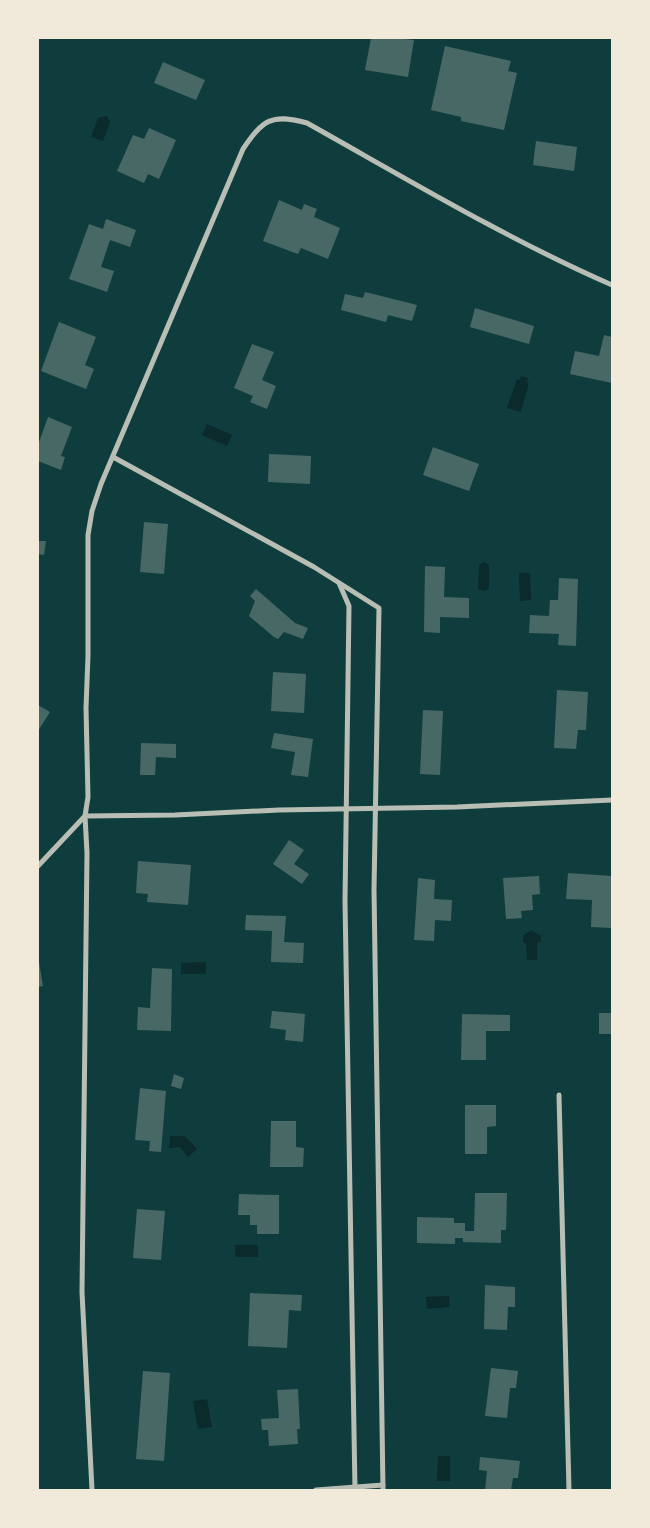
<svg xmlns="http://www.w3.org/2000/svg" width="650" height="1528" font-family="'DM Sans',sans-serif">
<style>
.water{fill:#0a2a2b}
.building{fill:#486865}
.lines{fill:none;stroke-linecap:round;stroke-linejoin:round}
.minor{stroke:#b8beb3;stroke-width:5}
</style>
<rect width="100%" height="100%" fill="#0f3d3e"/>
<!-- water -->
<g class="water">
<polygon points="107,116 110,122 103,141 91,137 98,118"/>
<polygon points="521,376 528,378 527,382 529,383 521,412 507,408 517,379 520,380"/>
<polygon points="207,424 232,435 227,446 202,435"/>
<polygon points="484,562 489,565 489,589 484,591 478,589 479,565"/>
<polygon points="519,573 530,573 531,600 520,601"/>
<polygon points="531,930 541,936 541,941 537,943 537,960 527,960 526,943 523,942 523,936"/>
<polygon points="206,962 206,974 181,974 181,963"/>
<polygon points="170,1136 185,1136 197,1149 188,1157 180,1147 169,1148"/>
<rect x="235" y="1245" width="23" height="12"/>
<polygon points="449,1296 450,1307 427,1309 426,1297"/>
<polygon points="207,1399 212,1427 198,1429 193,1401"/>
<polygon points="438,1456 450,1456 450,1481 437,1481"/>
</g>
<!-- building -->
<g class="building">
<polygon points="371,38 395,38 414,40 408,77 365,70"/>
<polygon points="445,46 511,61 508,71 517,73 504,130 461,121 461,117 431,110"/>
<polygon points="163,62 205,80 196,100 154,83"/>
<polygon points="149,128 176,140 159,179 148,174 144,183 117,171 133,135 144,139"/>
<polygon points="536,141 577,147 574,171 533,165"/>
<polygon points="279,200 302,210 304,204 317,209 314,217 340,228 328,259 301,248 298,254 263,241"/>
<polygon points="106,219 136,230 130,247 110,240 101,267 114,271 107,292 69,279 89,224 103,229"/>
<polygon points="365,292 417,305 412,321 388,315 386,322 341,310 345,294 363,298"/>
<polygon points="475,308 534,326 529,344 470,327"/>
<polygon points="59,322 96,337 85,365 94,369 86,389 41,371"/>
<polygon points="604,335 612,337 612,383 570,374 575,351 599,356"/>
<polygon points="252,344 274,352 262,380 276,386 267,409 250,402 253,396 234,388"/>
<polygon points="48,417 72,427 61,456 65,457 61,470 38,461 38,445"/>
<polygon points="433,447 479,464 469,491 423,475"/>
<polygon points="269,454 311,456 310,484 268,482"/>
<polygon points="144,522 168,524 164,574 140,572"/>
<polygon points="38,541 46,541 44,555 38,554"/>
<polygon points="425,566 445,567 444,597 469,598 469,618 440,617 440,633 424,632"/>
<polygon points="559,578 578,579 576,646 558,645 559,634 529,633 530,615 549,616 550,600 558,600"/>
<polygon points="256,589 295,623 308,628 303,639 284,632 278,639 274,637 249,616 255,601 250,596"/>
<polygon points="273,672 306,674 304,713 271,711"/>
<polygon points="557,690 588,692 586,730 578,730 576,749 554,748"/>
<polygon points="38,705 50,712 38,731"/>
<polygon points="423,710 443,711 440,775 420,774"/>
<polygon points="274,733 313,739 308,777 291,775 295,752 271,748"/>
<polygon points="141,743 176,744 176,758 156,757 155,775 140,775"/>
<polygon points="289,840 304,850 294,864 309,874 302,884 273,864"/>
<polygon points="138,861 191,865 188,905 147,902 148,894 136,893"/>
<polygon points="568,873 612,876 611,928 591,927 592,900 566,899"/>
<polygon points="539,876 540,894 532,895 533,910 521,911 522,918 506,919 503,878"/>
<polygon points="418,878 435,880 434,899 452,900 451,921 435,920 434,941 414,940"/>
<polygon points="246,915 286,916 284,942 304,943 303,963 271,962 272,931 245,930"/>
<polygon points="38,956 43,986 38,987"/>
<polygon points="152,968 172,969 171,1031 137,1030 138,1007 150,1008"/>
<polygon points="272,1011 305,1014 303,1042 285,1040 286,1030 270,1028"/>
<rect x="599" y="1013" width="13" height="21"/>
<polygon points="462,1014 510,1015 510,1031 486,1031 486,1060 461,1060"/>
<polygon points="174,1074 184,1078 181,1089 171,1086"/>
<polygon points="140,1088 166,1091 161,1152 149,1151 150,1141 135,1140"/>
<polygon points="465,1105 496,1105 496,1126 487,1127 487,1154 465,1154"/>
<polygon points="271,1121 296,1121 296,1147 304,1148 303,1167 270,1167"/>
<polygon points="475,1193 507,1193 506,1230 501,1230 501,1243 463,1242 463,1238 455,1238 455,1244 417,1243 417,1217 454,1218 454,1223 465,1223 465,1231 474,1231"/>
<polygon points="239,1194 279,1195 279,1234 257,1234 257,1225 250,1225 250,1215 238,1215"/>
<polygon points="137,1209 165,1211 161,1260 133,1258"/>
<polygon points="485,1285 515,1287 515,1307 508,1307 507,1330 484,1329"/>
<polygon points="250,1293 302,1295 301,1311 289,1310 287,1348 248,1346"/>
<polygon points="491,1368 518,1371 516,1388 510,1388 507,1418 485,1416"/>
<polygon points="143,1371 170,1373 164,1461 136,1459"/>
<polygon points="298,1389 300,1429 297,1429 298,1444 269,1446 268,1430 262,1430 261,1419 279,1418 277,1390"/>
<polygon points="480,1457 520,1461 518,1478 513,1478 511,1490 485,1490 487,1471 479,1470"/>
</g>
<g class="lines">
<!-- minor -->
<g class="minor">
<polyline points="113,457 314,567 379,608 374,890 383,1490"/>
<polyline points="339,583 349,606 345,901 355,1490"/>
<polyline points="38,866 85,816 175,815 279,810 457,807 612,800"/>
<polyline points="559,1095 569,1490"/>
<path d="M92,1490L82,1292L87,853L85,816L88,797L86,708L88,656V535L92,511L101,484L243,149C263,120 271,113 307,123C407,179 507,239 612,285"/>
<polyline points="316,1490 383,1485"/>
</g>
</g>
<!-- border -->
<rect width="650" height="1528" fill="none" stroke="#f1e9da" stroke-width="78"/>
</svg>
